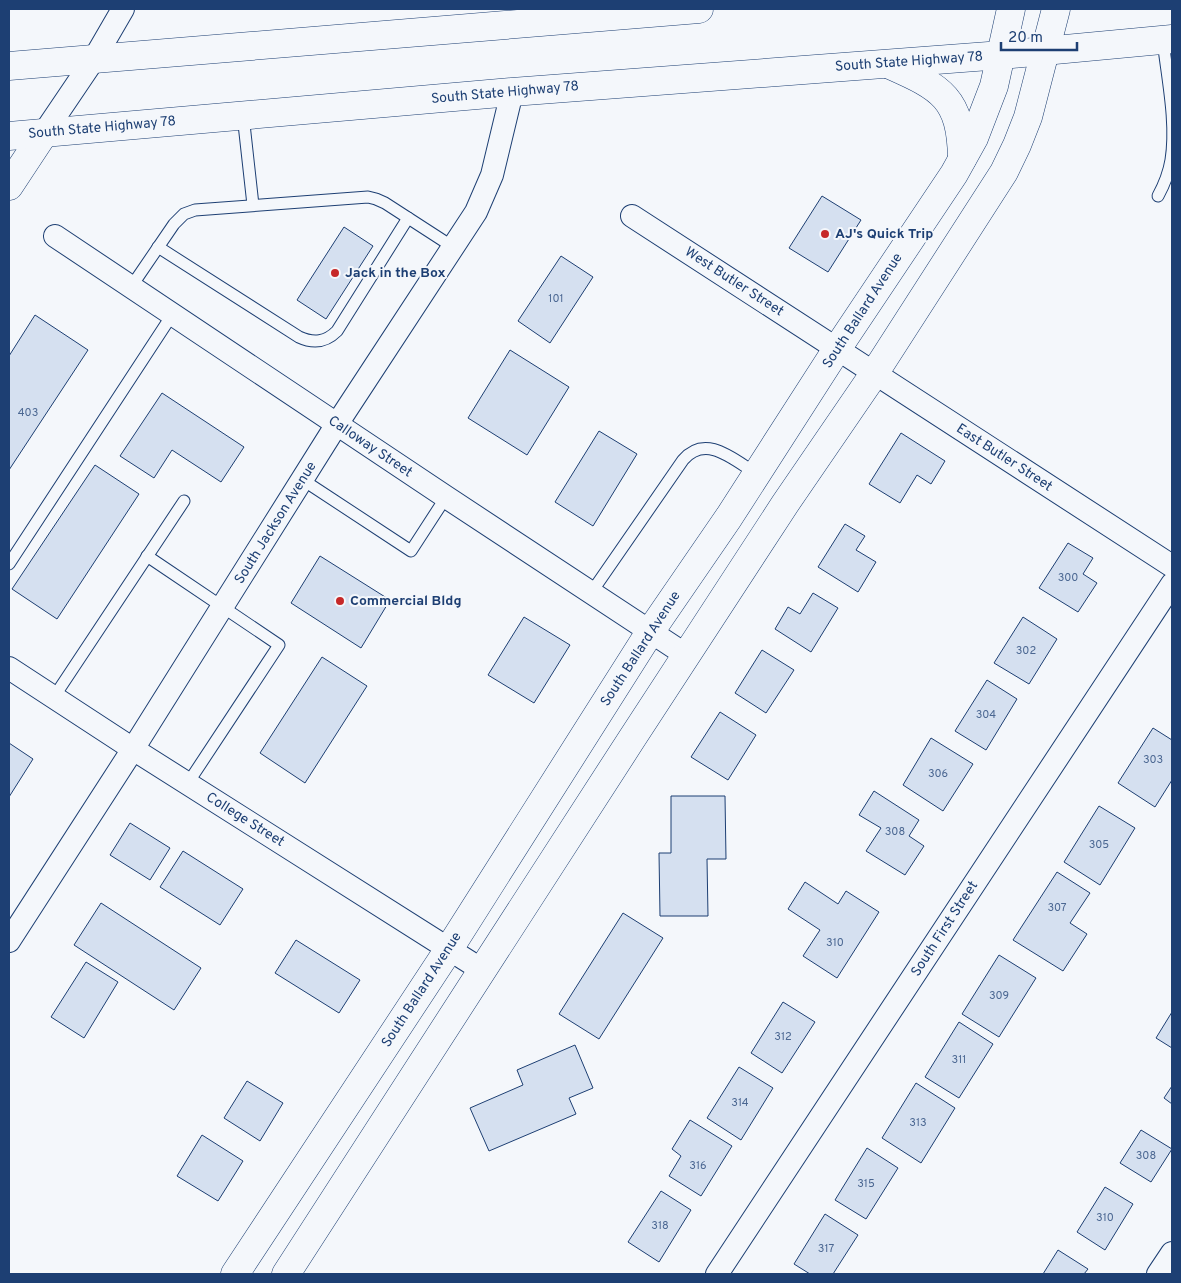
<svg xmlns="http://www.w3.org/2000/svg" width="1181" height="1283" font-family="Overpass,sans-serif">
<style>
.building{fill:#d5e0f0;stroke:#1d3f73}
.lines{fill:none;stroke-linecap:round;stroke-linejoin:round}
.lane-casing{stroke:#1d3f73;stroke-width:13}
.street-casing{stroke:#1d3f73;stroke-width:24}
.secondary-casing{stroke:#1d3f73;stroke-width:29}
.primary-casing{stroke:#1d3f73;stroke-width:29}
.lane{stroke:#f4f7fb;stroke-width:11}
.street{stroke:#f4f7fb;stroke-width:22}
.secondary{stroke:#f4f7fb;stroke-width:28}
.primary{stroke:#f4f7fb;stroke-width:28}
.poi-dot{fill:#c62828;stroke:#f4f7fb;stroke-width:2}
.labels{text-anchor:middle;dominant-baseline:central;stroke-width:4;stroke-linejoin:round;paint-order:stroke}
.number-label{font-size:11px;fill:#4b6792}
.street-label{font-size:14px;fill:#1d3f73;stroke:#f4f7fb}
.poi-label{font-size:14px;font-weight:bold;fill:#1d3f73;stroke:#f4f7fb;text-anchor:start}
</style>
<rect width="100%" height="100%" fill="#f4f7fb"/>
<!-- building -->
<g class="building">
<polygon points="822,196 861,220 828,272 789,248"/>
<polygon points="344,227 373,246 326,319 297,300"/>
<polygon points="561,256 593,277 550,343 518,321"/>
<polygon points="35,315 88,350 9,470 9,356"/>
<polygon points="510,350 569,387 527,455 468,418"/>
<polygon points="162,393 244,447 221,482 172,450 154,478 120,456"/>
<polygon points="599,431 637,454 593,526 555,502"/>
<polygon points="901,433 945,461 931,484 917,475 900,503 869,484"/>
<polygon points="95,465 139,494 57,619 12,589"/>
<polygon points="845,524 865,536 856,550 876,562 858,592 818,567"/>
<polygon points="1068,543 1093,558 1083,574 1097,583 1078,612 1039,588"/>
<polygon points="320,556 390,600 361,648 291,603"/>
<polygon points="813,593 838,608 811,652 775,629 788,607 800,614"/>
<polygon points="524,617 570,645 534,703 488,675"/>
<polygon points="1023,617 1057,639 1029,684 994,663"/>
<polygon points="762,650 794,670 766,713 735,693"/>
<polygon points="322,657 367,686 305,783 260,753"/>
<polygon points="987,680 1017,699 986,750 955,731"/>
<polygon points="720,712 756,735 728,780 691,757"/>
<polygon points="1153,728 1172,740 1172,780 1155,807 1118,783"/>
<polygon points="931,738 973,764 943,811 903,785"/>
<polygon points="9,743 33,759 9,797"/>
<polygon points="874,791 919,820 909,836 924,846 905,875 866,851 881,828 859,815"/>
<polygon points="671,796 725,796 726,859 707,859 708,916 660,916 659,853 671,853"/>
<polygon points="1099,806 1135,828 1100,885 1064,862"/>
<polygon points="130,823 170,848 150,880 110,855"/>
<polygon points="183,851 243,889 220,925 160,887"/>
<polygon points="1057,872 1090,893 1070,923 1087,934 1063,971 1013,940"/>
<polygon points="805,882 838,904 846,891 879,912 837,978 803,956 820,930 788,909"/>
<polygon points="101,903 201,968 174,1010 74,945"/>
<polygon points="623,913 663,938 599,1039 559,1014"/>
<polygon points="296,940 360,980 339,1013 275,973"/>
<polygon points="999,955 1036,978 999,1037 962,1014"/>
<polygon points="86,962 118,982 84,1038 51,1017"/>
<polygon points="783,1002 815,1022 782,1073 751,1053"/>
<polygon points="1172,1012 1172,1048 1156,1038"/>
<polygon points="959,1022 993,1044 959,1098 925,1077"/>
<polygon points="575,1045 593,1088 569,1098 576,1114 489,1151 470,1108 523,1085 517,1070"/>
<polygon points="739,1067 773,1088 741,1140 707,1118"/>
<polygon points="247,1081 283,1103 260,1141 224,1118"/>
<polygon points="916,1083 955,1108 921,1163 882,1138"/>
<polygon points="1172,1086 1172,1104 1164,1098"/>
<polygon points="690,1120 732,1146 701,1196 669,1176 681,1156 672,1149"/>
<polygon points="1141,1130 1172,1149 1151,1182 1120,1163"/>
<polygon points="202,1135 243,1161 218,1201 177,1176"/>
<polygon points="867,1148 898,1168 866,1219 835,1200"/>
<polygon points="1105,1187 1133,1204 1105,1250 1077,1232"/>
<polygon points="661,1191 691,1210 659,1262 628,1242"/>
<polygon points="825,1214 858,1235 833,1274 810,1274 794,1264"/>
<polygon points="1058,1250 1088,1269 1084,1274 1043,1274"/>
</g>
<g class="lines">
<!-- lane casing -->
<g class="lane-casing">
<g id="lane">
<polyline points="243,115 253,205"/>
<path d="M1158,196C1164,185 1169,172 1171,160C1177,122 1167,77 1163,40"/>
<path d="M158,247L299,337C314,344 326,342 337,331L408,218"/>
<polyline points="131,287 174,224 184,214 195,210 368,197 376,199 385,203 453,247"/>
<polyline points="303,480 411,551 446,497"/>
<polyline points="147,556 279,645 188,783"/>
<polyline points="9,564 172,315"/>
<path d="M591,593L683,460C706,433 734,460 757,474"/>
<polyline points="54,697 184,501"/>
</g>
</g>
<!-- street casing -->
<g class="street-casing">
<g id="street">
<polyline points="44,133 94,59 123,9"/>
<polyline points="632,216 1172,566"/>
<polyline points="55,236 446,497 686,655"/>
<polyline points="9,668 133,749 482,970"/>
<polyline points="9,941 133,749 337,424 476,212 492,175 512,92"/>
<polyline points="717,1274 1172,584"/>
<polyline points="1158,1274 1172,1253"/>
</g>
</g>
<!-- secondary casing -->
<g class="secondary-casing">
<g id="secondary">
<polyline points="9,186 44,133"/>
<polyline points="235,1274 449,949 650,632 729,517 837,349 954,174 974,138 994,86 1011,9"/>
<polyline points="286,1274 631,740 785,504 874,374 1004,172 1017,145 1028,117 1056,9"/>
</g>
</g>
<!-- primary casing -->
<g class="primary-casing">
<g id="primary">
<path d="M890,65C942,88 961,98 962,159"/>
<polyline points="9,66 699,9"/>
<polyline points="9,136 512,92 1002,55 1172,39"/>
</g>
</g>
<!-- lane -->
<use href="#lane" class="lane"/>
<!-- street -->
<use href="#street" class="street"/>
<!-- secondary -->
<use href="#secondary" class="secondary"/>
<!-- primary -->
<use href="#primary" class="primary"/>
</g>
<!-- markers -->
<g class="poi-dot">
<circle cx="825" cy="234" r="5"/>
<circle cx="335" cy="273" r="5"/>
<circle cx="340" cy="601" r="5"/>
</g>
<g class="labels">
<!-- number labels -->
<g class="number-label">
<text x="556" y="299">101</text>
<text x="28" y="413">403</text>
<text x="1068" y="578">300</text>
<text x="1026" y="651">302</text>
<text x="986" y="715">304</text>
<text x="1153" y="760">303</text>
<text x="938" y="774">306</text>
<text x="895" y="832">308</text>
<text x="1099" y="845">305</text>
<text x="1057" y="908">307</text>
<text x="835" y="943">310</text>
<text x="999" y="996">309</text>
<text x="783" y="1037">312</text>
<text x="959" y="1060">311</text>
<text x="740" y="1103">314</text>
<text x="918" y="1123">313</text>
<text x="1146" y="1156">308</text>
<text x="698" y="1166">316</text>
<text x="866" y="1184">315</text>
<text x="1105" y="1218">310</text>
<text x="660" y="1226">318</text>
<text x="826" y="1249">317</text>
</g>
<!-- street labels -->
<g class="street-label">
<text transform="translate(909 62) rotate(-4)">South State Highway 78</text>
<text transform="translate(505 93) rotate(-5)">South State Highway 78</text>
<text transform="translate(102 128) rotate(-5)">South State Highway 78</text>
<text transform="translate(734 282) rotate(33)">West Butler Street</text>
<text transform="translate(863 311) rotate(-57)">South Ballard Avenue</text>
<text transform="translate(370 447) rotate(34)">Calloway Street</text>
<text transform="translate(1004 458) rotate(33)">East Butler Street</text>
<text transform="translate(276 523) rotate(-58)">South Jackson Avenue</text>
<text transform="translate(641 649) rotate(-57)">South Ballard Avenue</text>
<text transform="translate(245 820) rotate(32)">College Street</text>
<text transform="translate(945 929) rotate(-57)">South First Street</text>
<text transform="translate(422 990) rotate(-57)">South Ballard Avenue</text>
</g>
<!-- poi labels -->
<g class="poi-label">
<text x="835" y="234">AJ's Quick Trip</text>
<text x="345" y="273">Jack in the Box</text>
<text x="350" y="601">Commercial Bldg</text>
</g>
</g>
<!-- border -->
<rect width="1181" height="1283" fill="none" stroke="#1d3f73" stroke-width="20"/>
<!-- scale -->
<path d="M1001 42v8h76v-8" fill="none" stroke="#1d3f73" stroke-width="2.5"/>
<text x="1008" y="42" font-size="15" fill="#1d3f73" stroke="#f4f7fb" stroke-width="4" paint-order="stroke">20 m</text>
</svg>
